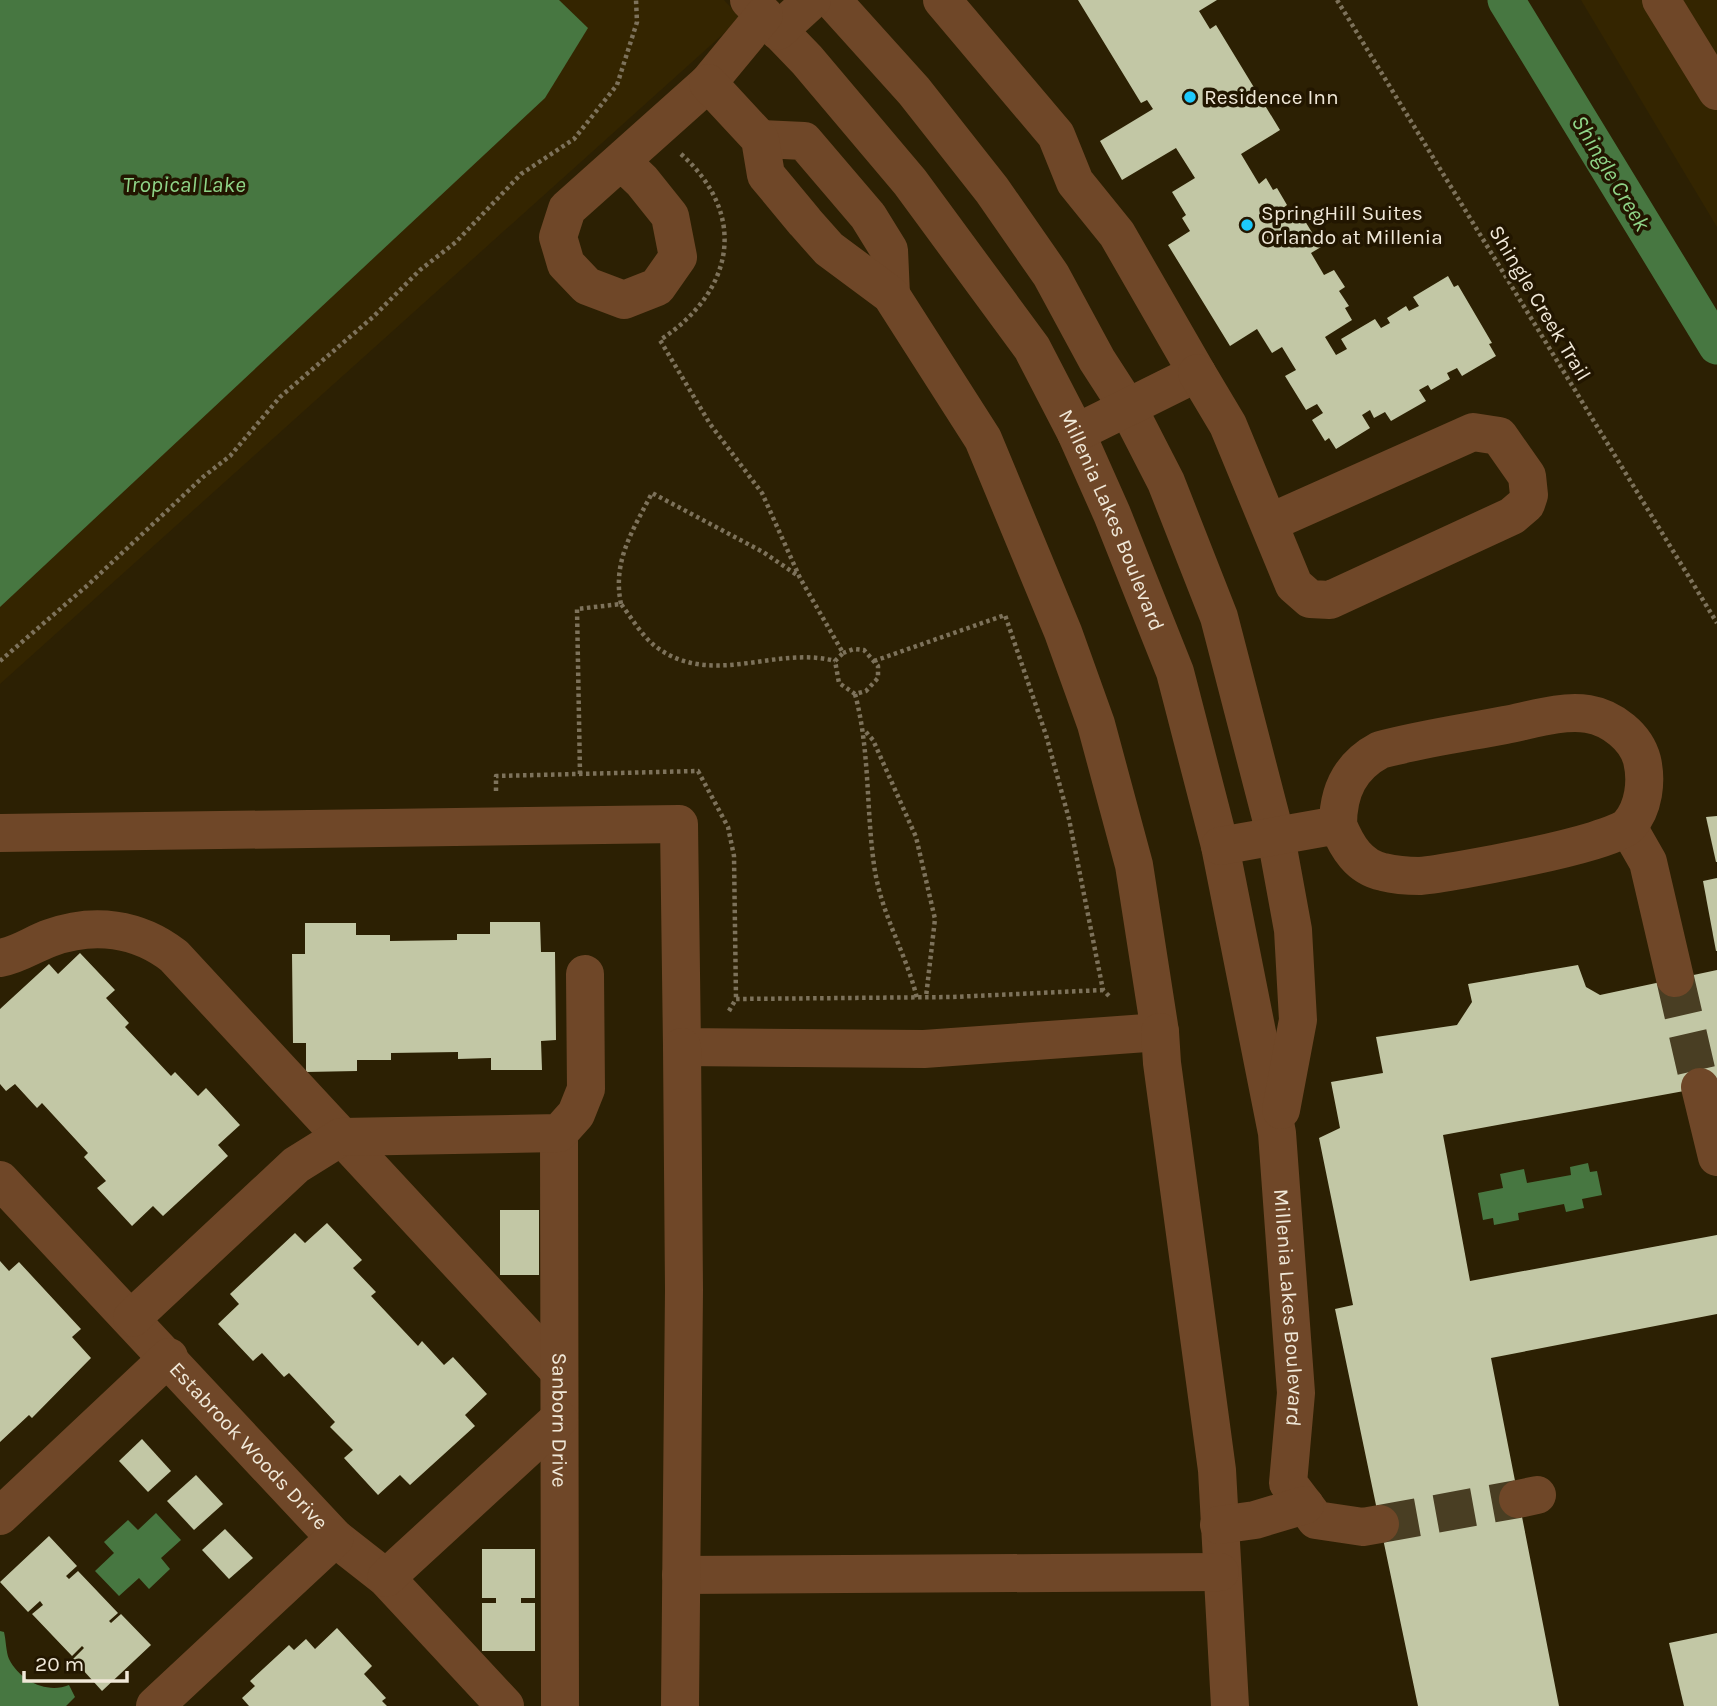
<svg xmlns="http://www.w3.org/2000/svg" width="1717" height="1706" font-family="Karla,sans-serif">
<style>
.built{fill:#342500}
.water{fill:#477741}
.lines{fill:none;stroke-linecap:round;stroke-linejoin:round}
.canal{stroke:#477741;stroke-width:37}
.building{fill:#c2c7a5}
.minor-tunnel{stroke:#493e23;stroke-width:38;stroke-dasharray:38 19;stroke-linecap:butt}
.path{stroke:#7d725b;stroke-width:4.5;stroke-dasharray:3.5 3.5;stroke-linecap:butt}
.minor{stroke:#6f4728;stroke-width:38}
.poi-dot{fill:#1dc9fc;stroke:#221600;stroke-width:2.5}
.labels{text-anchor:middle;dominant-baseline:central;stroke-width:7;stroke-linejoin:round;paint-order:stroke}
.poi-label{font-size:21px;fill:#f0e8d8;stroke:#221600;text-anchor:start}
.street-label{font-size:21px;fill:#f0e8d8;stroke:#221600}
.water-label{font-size:23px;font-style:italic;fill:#8fd487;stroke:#221600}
</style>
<rect width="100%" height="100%" fill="#2c2003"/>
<!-- built -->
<g class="built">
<polygon points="0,0 724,0 741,18 0,684"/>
<polygon points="1581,0 1717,0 1717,227"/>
</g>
<!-- water -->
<g class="water">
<polygon points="0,0 559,0 588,28 545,98 0,607"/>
<polygon points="1588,1163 1590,1172 1597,1171 1602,1195 1582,1199 1584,1208 1566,1212 1564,1204 1518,1213 1519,1220 1494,1225 1493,1218 1483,1220 1478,1193 1503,1188 1500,1174 1524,1169 1527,1183 1571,1175 1570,1167"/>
<polygon points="156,1513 181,1540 161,1558 170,1569 149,1589 139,1578 119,1596 95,1571 114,1553 104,1542 128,1520 138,1530"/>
<path d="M0,1631L4,1632C6,1640 6,1652 9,1659C20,1681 47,1694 69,1685L75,1697L66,1706H0Z"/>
</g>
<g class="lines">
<!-- canal -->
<polyline class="canal" points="1506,0 1717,346"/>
</g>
<!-- building -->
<g class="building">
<polygon points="1078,0 1217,0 1199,11 1210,29 1216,25 1280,130 1241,154 1259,184 1266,178 1273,190 1277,188 1287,205 1283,208 1290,219 1300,213 1321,247 1311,253 1324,275 1334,270 1345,287 1339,291 1349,306 1345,308 1352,320 1325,337 1336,355 1347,349 1341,339 1375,319 1381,328 1390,323 1387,318 1406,306 1409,311 1419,306 1413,297 1448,276 1454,287 1458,285 1492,343 1489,344 1496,356 1462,376 1457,368 1447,373 1450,379 1431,390 1428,385 1419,390 1426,401 1391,421 1385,412 1374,418 1370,410 1362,415 1370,428 1336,449 1329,438 1325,441 1312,420 1323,413 1317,404 1306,410 1285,376 1296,370 1282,347 1272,353 1257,329 1230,346 1168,245 1190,231 1182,218 1186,215 1172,192 1195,178 1176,148 1122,180 1100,141 1153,109 1147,100 1141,103"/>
<polygon points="1717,816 1717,862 1716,862 1706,817"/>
<polygon points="1717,878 1717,951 1716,951 1703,881"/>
<polygon points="490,922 540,922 541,952 555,952 556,1040 541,1041 542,1070 491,1070 491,1058 458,1059 458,1052 391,1053 391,1060 357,1060 357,1071 306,1072 306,1043 293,1043 292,954 305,954 305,923 356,923 356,935 390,935 390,941 457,940 457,934 490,934"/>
<polygon points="80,953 115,990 106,998 129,1023 125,1027 171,1076 175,1072 198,1096 206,1088 240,1125 218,1145 228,1156 163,1216 153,1206 132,1226 97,1188 106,1181 84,1157 88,1153 42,1103 37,1108 15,1084 6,1091 0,1084 0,1009 49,964 58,974"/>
<polygon points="1578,965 1586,987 1600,995 1717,970 1717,1085 1443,1135 1470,1281 1717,1235 1717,1314 1491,1358 1559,1706 1418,1706 1335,1309 1353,1305 1319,1138 1340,1128 1331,1082 1383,1073 1376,1037 1457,1025 1472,1002 1468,984"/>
<rect x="500" y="1210" width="39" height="65"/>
<polygon points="327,1223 362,1260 353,1268 376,1292 371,1296 418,1346 422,1341 444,1365 453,1357 487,1394 465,1415 475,1426 410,1485 400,1475 378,1495 344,1458 353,1450 330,1427 335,1422 289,1373 284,1377 262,1353 253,1361 218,1324 239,1304 230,1294 295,1233 305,1243"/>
<polygon points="0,1261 9,1271 19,1262 81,1329 72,1337 91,1358 32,1418 29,1415 0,1442"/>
<polygon points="142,1439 171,1471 148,1492 119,1461"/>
<polygon points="196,1475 223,1504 194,1530 167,1501"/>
<polygon points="225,1529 253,1558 229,1579 202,1550"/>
<polygon points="49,1536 77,1566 66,1576 69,1579 78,1571 118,1613 109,1621 111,1623 121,1614 151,1645 102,1691 73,1659 84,1648 82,1646 72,1656 32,1614 43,1605 40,1601 28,1612 0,1582"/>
<polygon points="482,1549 535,1549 535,1598 521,1598 521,1603 535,1603 535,1651 482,1651 482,1603 496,1603 496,1598 482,1598"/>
<polygon points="337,1628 372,1666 364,1674 386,1698 382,1701 387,1706 249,1706 242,1698 255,1686 250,1681 289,1645 294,1650 306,1639 315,1649"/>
<polygon points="1717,1633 1717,1706 1684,1706 1669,1643"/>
</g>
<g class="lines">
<!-- minor-tunnel -->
<g class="minor-tunnel">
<polyline points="1675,978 1700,1087"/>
<polyline points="1380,1524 1518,1499"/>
</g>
<!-- path -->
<g class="path">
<polyline points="1337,0 1717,623"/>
<path d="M681,154C749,215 734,292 660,340L710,424L762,493L800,578L843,653L835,661L839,683L855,694L866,691L878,678V666L864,650L854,649L843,653"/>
<path d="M621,604C612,561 633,530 652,493L763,552L800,577"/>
<polyline points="0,661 89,584 203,477 230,456 280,397 373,317 420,270 456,242 521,174 574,139 617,85 637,22 636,0"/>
<polyline points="874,661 1005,615 1046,735 1069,819 1103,990 1111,998"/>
<path d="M855,694C870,750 866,808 874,865C881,915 905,950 917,998"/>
<polyline points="866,732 873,740 916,837 935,919 926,997"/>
<path d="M580,774L577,609L621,604C631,617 642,636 655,646C711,689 775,645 835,661"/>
<polyline points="496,791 496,776 698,771 728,827 734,856 736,999"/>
<polyline points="729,1011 736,999 953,997 1103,990"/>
</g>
<!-- minor -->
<g class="minor">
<path id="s1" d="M749,0L807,60L910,182L1032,348L1076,433L1112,514L1175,672L1220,846L1277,1133L1296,1393L1288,1483L1316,1520L1363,1527L1380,1524"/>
<polyline points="832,0 914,91 992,190 1051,275 1097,360 1128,408 1166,482 1219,617 1276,837 1293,930 1298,1020 1281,1110"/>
<polyline points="942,0 1056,135 1075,182 1117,234 1197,373 1076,433"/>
<polyline points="1661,0 1717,91"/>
<polyline points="778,31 812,0"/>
<polyline points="760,139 804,141 868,216 889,250 891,295"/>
<polyline points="621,161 642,181 670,216 678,257 657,287 624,300 587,286 566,264 558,237 567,209 708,83 764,15"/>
<polyline points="1197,373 1228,425 1294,585 1310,599 1330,600 1512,516 1526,504 1529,495 1527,476 1499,436 1473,432 1269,523"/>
<polyline points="1628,827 1648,862 1675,978"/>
<polyline points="0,833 679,824 682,1047 924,1049 1160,1032 1134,865 1096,724 1063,632 983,439 891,295 829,249 805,222 766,175 760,139 708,83"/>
<path d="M1220,846L1338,825C1347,847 1359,867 1383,872C1395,875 1408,876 1420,876C1451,873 1613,844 1629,825C1644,808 1647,781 1642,760C1636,737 1612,718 1588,714C1561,710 1531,720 1505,725C1463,733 1421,739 1380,750C1350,766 1338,791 1338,825"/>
<path d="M0,958C18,955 33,944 50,938C94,922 138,928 174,956L559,1371"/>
<polyline points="1160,1032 1162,1063 1217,1470 1230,1706"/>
<polyline points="1700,1087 1717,1157"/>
<path id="s2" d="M559,1133L560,1706"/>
<path id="s3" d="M0,1180L335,1538L386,1578L505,1706"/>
<polyline points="132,1318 296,1165 341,1137 559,1133 576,1114 586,1089 585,974"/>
<polyline points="1518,1499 1537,1495"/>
<polyline points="0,1516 169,1357"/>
<polyline points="1219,1525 1255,1520 1305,1505"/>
<polyline points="681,1575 1220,1572"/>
<polyline points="386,1578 559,1419"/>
<polyline points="155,1706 335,1538"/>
<polyline points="680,1706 684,1290 682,1047"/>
</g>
</g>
<!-- markers -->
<g class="poi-dot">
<circle cx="1190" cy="97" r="7"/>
<circle cx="1247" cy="225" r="7"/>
</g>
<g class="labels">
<!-- poi labels -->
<g class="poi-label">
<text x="1204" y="97">Residence Inn</text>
<text x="1261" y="213">SpringHill Suites<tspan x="1261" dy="24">Orlando at Millenia</tspan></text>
</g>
<!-- street labels -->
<g class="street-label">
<text transform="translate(1540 303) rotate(59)">Shingle Creek Trail</text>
<text stroke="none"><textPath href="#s1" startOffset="639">Millenia Lakes Boulevard</textPath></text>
<text stroke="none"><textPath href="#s1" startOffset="1451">Millenia Lakes Boulevard</textPath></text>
<text stroke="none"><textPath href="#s2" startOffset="287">Sanborn Drive</textPath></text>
<text stroke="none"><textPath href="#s3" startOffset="364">Estabrook Woods Drive</textPath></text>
</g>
<!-- water labels -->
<g class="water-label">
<text transform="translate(1611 173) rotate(59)">Shingle Creek</text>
<text x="184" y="184">Tropical Lake</text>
</g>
</g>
<!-- scale -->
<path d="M24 1671v10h103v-10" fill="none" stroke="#f0e8d8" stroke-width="3.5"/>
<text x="35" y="1671" font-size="21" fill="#f0e8d8" stroke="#221600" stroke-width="5" paint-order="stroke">20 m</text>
</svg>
